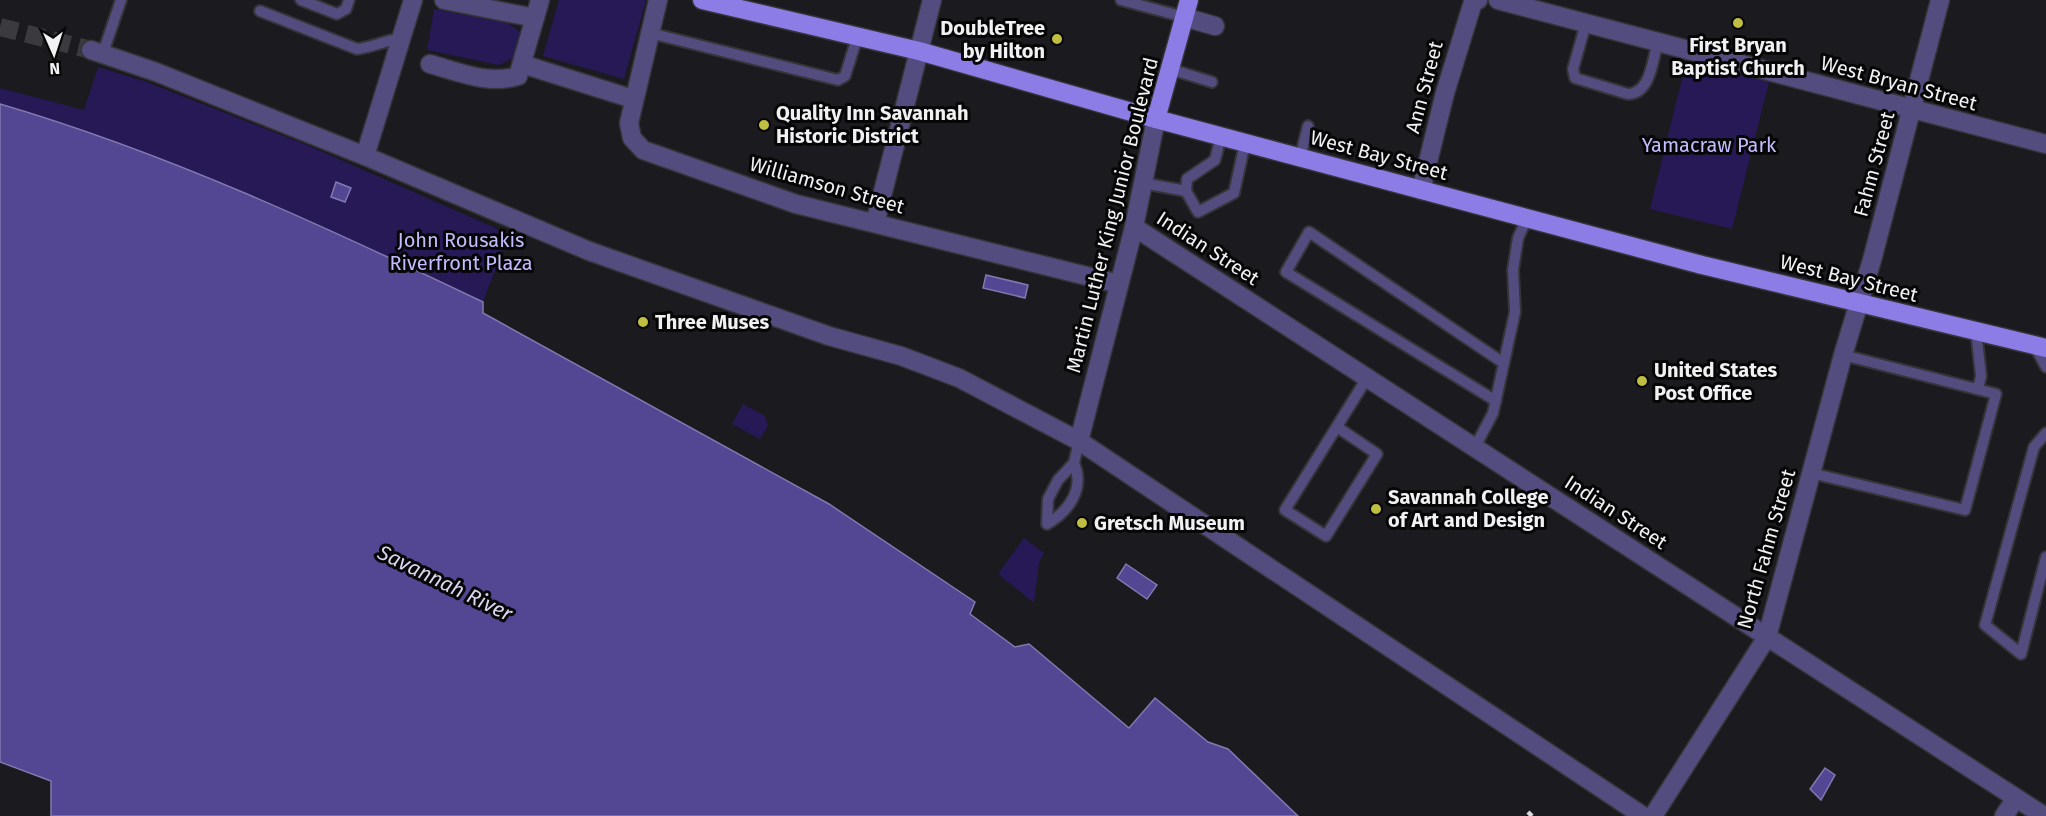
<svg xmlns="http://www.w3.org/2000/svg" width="2046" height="816" font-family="'Fira Sans',sans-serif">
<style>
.green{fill:#271856}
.water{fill:#534693;stroke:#8279b0;stroke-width:1.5}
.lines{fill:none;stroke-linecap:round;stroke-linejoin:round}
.minor-tunnel{stroke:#3b3a3e;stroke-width:18;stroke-dasharray:18 9;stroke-linecap:butt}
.service-casing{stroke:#353438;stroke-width:14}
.minor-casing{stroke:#353438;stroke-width:21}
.primary-casing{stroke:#353438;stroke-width:21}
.service{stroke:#524c7f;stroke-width:10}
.minor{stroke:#524c7f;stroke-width:18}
.primary{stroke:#8c7ce6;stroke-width:18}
.rail{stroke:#d9d9db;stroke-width:4.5;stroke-dasharray:12 6;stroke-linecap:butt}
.poi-dot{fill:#c0be40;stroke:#060607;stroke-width:2}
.labels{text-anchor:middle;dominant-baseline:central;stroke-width:6;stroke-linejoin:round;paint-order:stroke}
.poi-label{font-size:20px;font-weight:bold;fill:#f1f1f3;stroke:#060607;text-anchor:start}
.street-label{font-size:20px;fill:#f1f1f3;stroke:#060607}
.park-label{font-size:20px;fill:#c2bcfe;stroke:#060607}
.water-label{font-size:21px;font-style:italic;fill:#d8d7ee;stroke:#060607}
</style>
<rect width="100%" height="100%" fill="#1b1a1e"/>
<!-- green -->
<g class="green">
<polygon points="559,0 646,0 624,79 543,56"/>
<polygon points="434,9 508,23 520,32 513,58 499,65 427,50"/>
<polygon points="1686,62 1769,82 1732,229 1650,209"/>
<path d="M98,67L144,81L307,145L509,234L483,302C326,227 167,153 0,104V88L84,110Z"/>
<polygon points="743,404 765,416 768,426 760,439 732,424"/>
<polygon points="1024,538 1044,553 1039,563 1034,603 998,574"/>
</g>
<!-- water -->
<g class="water">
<path d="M0,104C167,153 326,227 483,302V313L829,504L975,602L970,614L1015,647L1029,644L1129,728L1155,698L1208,742L1228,749L1298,816H51V781L0,762Z"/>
<polygon points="336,182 351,188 345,202 331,197"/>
<polygon points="986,275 1028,285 1025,298 983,288"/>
<polygon points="1126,564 1157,585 1147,599 1117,578"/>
<polygon points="1825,768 1835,775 1821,800 1810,789"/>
</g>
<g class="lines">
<!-- minor-tunnel -->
<polyline class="minor-tunnel" points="0,27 91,50"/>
<!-- service casing -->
<g class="service-casing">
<g id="service">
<polyline points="301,0 337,14 346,9 349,0"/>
<polyline points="1121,0 1184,17"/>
<path d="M260,11L357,49C373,47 386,40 403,38"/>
<path d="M1586,23L1573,69L1575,78L1628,94C1651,93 1652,61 1658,42"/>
<polyline points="650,33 838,80 845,76 857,38"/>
<polyline points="103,53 121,0"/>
<polyline points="1170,69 1212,82"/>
<polyline points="1221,136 1215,160 1187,179 1186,191 1198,212 1234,193 1245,143"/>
<polyline points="1300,158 1308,126"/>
<polyline points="1143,183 1186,191"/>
<polyline points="1976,331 1981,376 1978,389"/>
<polyline points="2034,345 2046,367"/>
<polyline points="1496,401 1286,272 1309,232 1502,362"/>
<polyline points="1337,427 1377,454 1326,536 1285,510 1367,378"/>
<polyline points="2046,433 2034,447 1985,625 2021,654 2046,557"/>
<polyline points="1475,447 1493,413 1515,312 1513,270 1518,238 1527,218"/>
<path d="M1074,463C1085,489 1069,511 1047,524L1048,499L1058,480L1074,463L1079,441"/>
<polyline points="1811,473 1965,510 1996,394 1843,355"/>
</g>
</g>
<!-- minor casing -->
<g class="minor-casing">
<g id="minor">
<polyline points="444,0 535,18"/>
<polyline points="658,0 629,123 632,138 643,150 796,204 1119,284"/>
<polyline points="1498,0 2046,144"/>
<polyline points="1184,17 1215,26"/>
<polyline points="91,50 156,72 365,156 589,251 829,336 901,356 959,378 1079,441 1643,816"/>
<path d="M430,64C459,72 488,85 518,76L540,0"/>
<polyline points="522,64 633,99"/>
<polyline points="365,156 413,0"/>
<polyline points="1421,190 1445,93 1473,2 1478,0"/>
<polyline points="875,223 932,0"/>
<polyline points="1134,227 2044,816"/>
<polyline points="1079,441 1134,227 1156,119"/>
<polyline points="1653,816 1767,637 1843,355 1872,260 1940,0"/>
<polyline points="2004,816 2016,798"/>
</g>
</g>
<!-- primary casing -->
<g class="primary-casing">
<g id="primary">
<polyline points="702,0 919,51 1156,119 1702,265 2046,348"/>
<polyline points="1156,119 1189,0"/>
</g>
</g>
<!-- service -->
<use href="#service" class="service"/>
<!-- minor -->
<use href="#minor" class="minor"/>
<!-- primary -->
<use href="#primary" class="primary"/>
<!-- rail -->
<polyline class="rail" points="1528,812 1532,816"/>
</g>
<!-- markers -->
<g class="poi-dot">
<circle cx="1738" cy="23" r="6"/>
<circle cx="1057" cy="39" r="6"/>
<circle cx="764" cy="125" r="6"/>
<circle cx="643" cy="322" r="6"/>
<circle cx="1642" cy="381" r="6"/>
<circle cx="1376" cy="509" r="6"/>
<circle cx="1082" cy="523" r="6"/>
</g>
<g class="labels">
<!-- poi labels -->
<g class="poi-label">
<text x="1045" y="28" text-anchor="end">DoubleTree<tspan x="1045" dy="23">by Hilton</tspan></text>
<text x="1738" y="45" text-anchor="middle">First Bryan<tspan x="1738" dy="23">Baptist Church</tspan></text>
<text x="776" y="113">Quality Inn Savannah<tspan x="776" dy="23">Historic District</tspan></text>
<text x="655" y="322">Three Muses</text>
<text x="1654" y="370">United States<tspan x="1654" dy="23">Post Office</tspan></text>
<text x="1388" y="497">Savannah College<tspan x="1388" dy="23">of Art and Design</tspan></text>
<text x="1094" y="523">Gretsch Museum</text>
</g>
<!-- street labels -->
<g class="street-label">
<text transform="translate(1899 83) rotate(15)">West Bryan Street</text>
<text transform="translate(1424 87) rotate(-75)">Ann Street</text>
<text transform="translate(1379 155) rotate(15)">West Bay Street</text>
<text transform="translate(1874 164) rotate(-75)">Fahm Street</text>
<text transform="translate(827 185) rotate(16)">Williamson Street</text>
<text transform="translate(1112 215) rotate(-76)">Martin Luther King Junior Boulevard</text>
<text transform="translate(1208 248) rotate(33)">Indian Street</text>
<text transform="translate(1849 278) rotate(14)">West Bay Street</text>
<text transform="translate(1616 512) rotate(33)">Indian Street</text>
<text transform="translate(1766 549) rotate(-74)">North Fahm Street</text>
</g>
<!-- park labels -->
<g class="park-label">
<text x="1709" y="145">Yamacraw Park</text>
<text x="461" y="240">John Rousakis<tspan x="461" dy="23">Riverfront Plaza</tspan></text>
</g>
<!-- water labels -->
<g class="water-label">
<text transform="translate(445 583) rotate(26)">Savannah River</text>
</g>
</g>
<!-- north arrow -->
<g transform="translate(54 54) rotate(177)" stroke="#060607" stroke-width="4.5" paint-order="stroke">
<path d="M0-4.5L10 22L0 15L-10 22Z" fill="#f1f1f3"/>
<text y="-9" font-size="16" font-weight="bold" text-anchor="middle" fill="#f1f1f3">N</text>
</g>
</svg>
